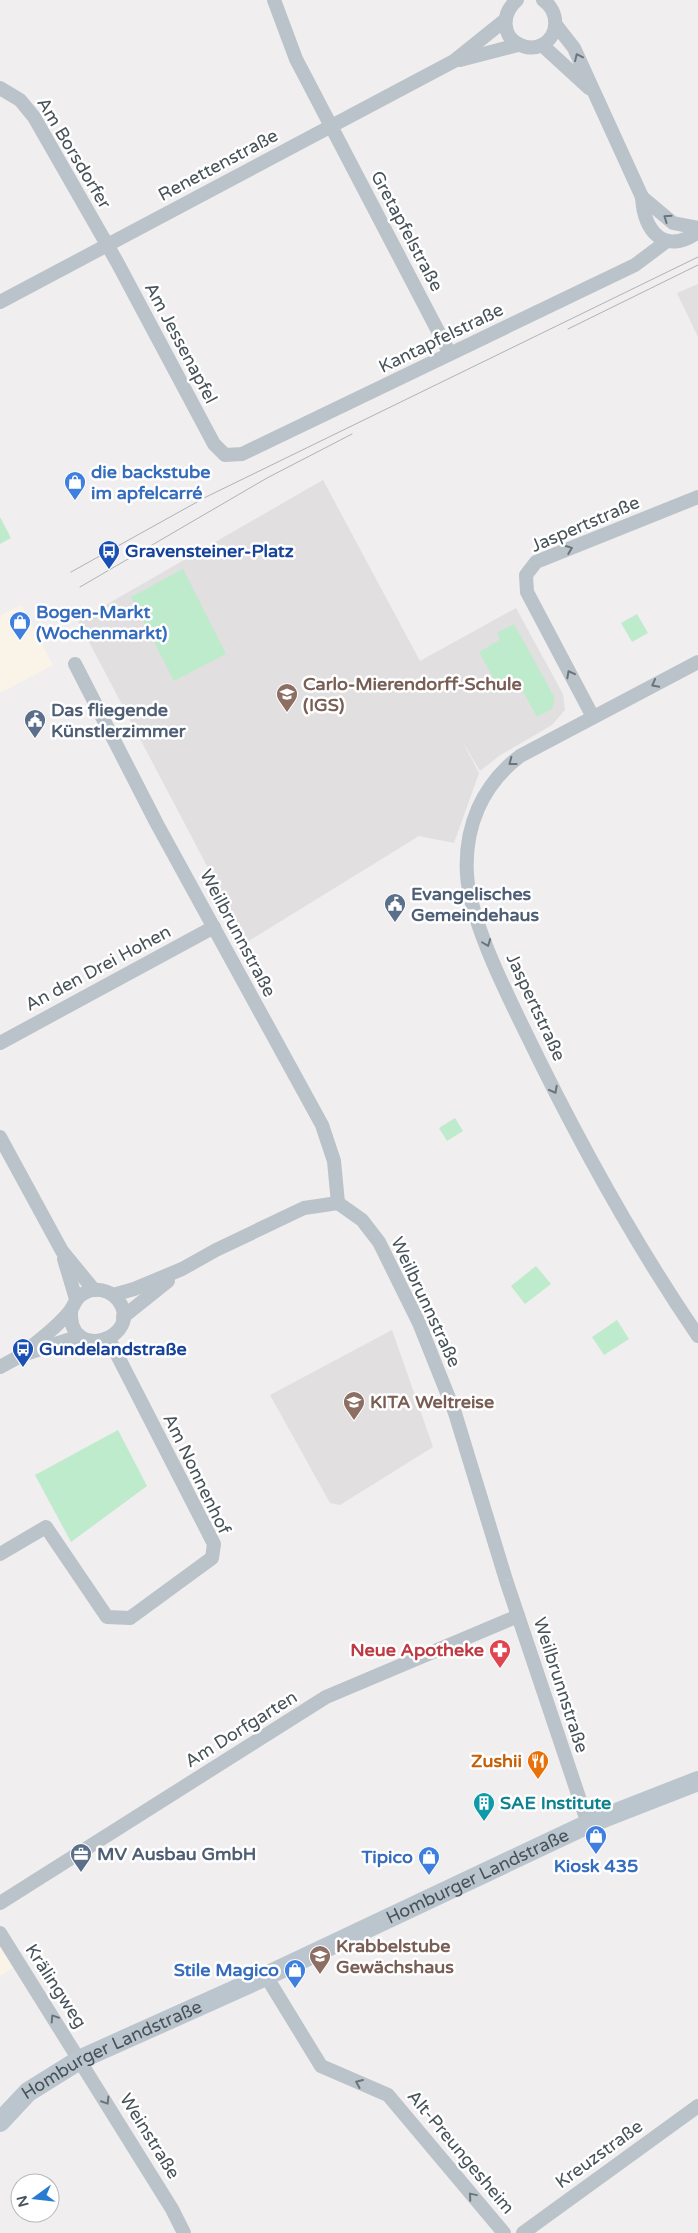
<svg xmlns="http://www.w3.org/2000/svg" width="698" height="2233" font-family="'Varela Round',sans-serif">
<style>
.commercial{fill:#faf4e8}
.education{fill:#e1dfdf}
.green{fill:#bfebcd}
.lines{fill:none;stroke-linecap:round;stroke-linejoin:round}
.street{stroke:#bac3c9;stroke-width:14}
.secondary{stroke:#bbc5ce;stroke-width:20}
.tram{stroke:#b0b3b7;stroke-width:1}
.oneway{stroke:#6a747b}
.labels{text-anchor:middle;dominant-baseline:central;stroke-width:5;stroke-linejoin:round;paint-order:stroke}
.street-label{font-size:18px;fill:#475259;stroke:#fff}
.shop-label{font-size:18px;font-weight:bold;fill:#366cbe;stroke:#fff;text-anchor:start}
.transit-label{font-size:18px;font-weight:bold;fill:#164399;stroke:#fff;text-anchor:start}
.education-label{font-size:18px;font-weight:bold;fill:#785e54;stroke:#fff;text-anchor:start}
.service-label{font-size:18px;font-weight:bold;fill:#4e5e75;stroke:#fff;text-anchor:start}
.health-label{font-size:18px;font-weight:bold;fill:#be3a42;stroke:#fff;text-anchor:end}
.food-label{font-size:18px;font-weight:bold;fill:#c56008;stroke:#fff;text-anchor:end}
.culture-label{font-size:18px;font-weight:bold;fill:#0d838f;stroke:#fff;text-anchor:start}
</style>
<rect width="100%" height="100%" fill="#f0eeee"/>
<!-- commercial -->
<g class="commercial">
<polygon points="21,605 53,665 0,693 0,616"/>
<polygon points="0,1935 17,1965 0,1976"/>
</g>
<!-- education -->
<g class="education">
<polygon points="698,284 698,337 677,293"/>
<polygon points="323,480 420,661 516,608 563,694 565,710 552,725 499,756 480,771 461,739 479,773 454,843 419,836 247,942 78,621"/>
<polygon points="392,1330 433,1447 340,1505 330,1503 270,1395"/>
</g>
<!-- green -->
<g class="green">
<polygon points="0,517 11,538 0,544"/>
<polygon points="183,569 226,654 174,681 131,597"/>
<polygon points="637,614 648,633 632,642 621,623"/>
<polygon points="514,624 555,698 552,709 537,717 517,681 500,691 479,652 500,640 497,633"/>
<polygon points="455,1118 463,1131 447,1141 439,1128"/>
<polygon points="536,1266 551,1284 525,1304 511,1286"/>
<polygon points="617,1320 629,1339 604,1355 592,1337"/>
<polygon points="118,1430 147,1486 71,1542 35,1475"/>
</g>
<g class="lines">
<!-- street -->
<g class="street">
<polyline points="274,0 296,59 450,354"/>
<path d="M517,0C509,7 504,15 506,27C508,43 528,52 542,45C560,35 559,11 543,0"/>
<path d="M556,25L574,48L642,197C644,231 664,256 698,232"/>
<polyline points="542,45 589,88"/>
<polyline points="460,60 518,45"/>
<polyline points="0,88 20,100 34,117 117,262 214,444 225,455 242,454 635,265 667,241"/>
<polyline points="642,197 673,223 698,228"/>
<polyline points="0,302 454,61 505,20"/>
<path d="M698,662L520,756C482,785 464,827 467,875C470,919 503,986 523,1027C574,1133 631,1238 698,1336"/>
<polyline points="75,664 157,824 322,1125 334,1161 338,1203"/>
<polyline points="593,717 527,592 526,575 536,562 698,497"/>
<polyline points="0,1043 214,927"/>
<polyline points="0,1137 62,1251 94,1290"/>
<polyline points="338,1203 362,1220 379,1242 419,1323 455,1413 506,1580 588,1824"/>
<polyline points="64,1259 76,1299"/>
<polyline points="113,1295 134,1289 182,1269 216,1250 304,1208 338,1203"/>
<polyline points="123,1317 168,1281"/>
<path d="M22,1355C37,1341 57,1328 70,1311C74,1306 75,1300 80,1296C84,1293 89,1290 94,1290C103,1289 112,1293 118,1300C146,1337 67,1365 71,1310"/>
<polyline points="0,1367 22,1355 80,1336"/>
<polyline points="0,1554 46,1527 107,1617 130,1618 212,1558 214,1544 109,1339"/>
<polyline points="0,1903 326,1697 518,1616"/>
<polyline points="0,1933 172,2209 184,2233"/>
<polyline points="266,1976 321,2066 388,2095 504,2233"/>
<polyline points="523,2233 698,2106"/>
</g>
<!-- secondary -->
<path class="secondary" id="s1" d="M0,2122L28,2092L81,2059L266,1976L588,1824L698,1781"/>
<!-- tram -->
<g class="tram">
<polyline points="568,329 698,265"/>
<polyline points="71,572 206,497 698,257"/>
<polyline points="80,587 267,478 352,434"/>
</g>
</g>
<!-- one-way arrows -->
<defs><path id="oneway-chevron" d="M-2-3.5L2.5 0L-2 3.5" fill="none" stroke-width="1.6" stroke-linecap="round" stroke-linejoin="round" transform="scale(1.25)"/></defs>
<g class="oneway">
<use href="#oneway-chevron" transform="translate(578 57) rotate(-115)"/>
<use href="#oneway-chevron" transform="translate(667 218) rotate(-145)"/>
<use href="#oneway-chevron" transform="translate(569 549) rotate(-21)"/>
<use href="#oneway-chevron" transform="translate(570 674) rotate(-118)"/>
<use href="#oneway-chevron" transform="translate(655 684) rotate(152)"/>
<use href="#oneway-chevron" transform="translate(512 762) rotate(143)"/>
<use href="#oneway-chevron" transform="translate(487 943) rotate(69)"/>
<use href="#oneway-chevron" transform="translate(554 1090) rotate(62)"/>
<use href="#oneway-chevron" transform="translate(54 2018) rotate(-123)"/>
<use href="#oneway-chevron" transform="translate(359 2083) rotate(-157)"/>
<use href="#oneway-chevron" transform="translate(106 2101) rotate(58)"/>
<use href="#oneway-chevron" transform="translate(472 2196) rotate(-130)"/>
</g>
<!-- icons -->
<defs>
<g id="shop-pin" transform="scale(1.125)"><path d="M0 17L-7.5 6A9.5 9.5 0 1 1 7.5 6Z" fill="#3f7fe0" stroke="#fff"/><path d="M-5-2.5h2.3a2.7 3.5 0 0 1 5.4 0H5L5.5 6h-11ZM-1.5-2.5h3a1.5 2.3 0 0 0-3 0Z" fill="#fff"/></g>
<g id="bus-pin" transform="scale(1.125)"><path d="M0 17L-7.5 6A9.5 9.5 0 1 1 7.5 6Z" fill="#1a4fb4" stroke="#fff"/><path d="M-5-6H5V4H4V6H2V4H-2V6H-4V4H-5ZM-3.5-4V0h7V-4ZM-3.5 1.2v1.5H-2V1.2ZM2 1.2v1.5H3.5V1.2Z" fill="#fff"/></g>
<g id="school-pin" transform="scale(1.125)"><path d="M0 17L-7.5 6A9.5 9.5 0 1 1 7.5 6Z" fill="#8d6e63" stroke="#fff"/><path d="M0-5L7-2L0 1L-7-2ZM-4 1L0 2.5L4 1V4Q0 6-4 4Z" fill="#fff"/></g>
<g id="civic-pin" transform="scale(1.125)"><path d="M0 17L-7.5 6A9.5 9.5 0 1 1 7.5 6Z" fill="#5c6f8a" stroke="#fff"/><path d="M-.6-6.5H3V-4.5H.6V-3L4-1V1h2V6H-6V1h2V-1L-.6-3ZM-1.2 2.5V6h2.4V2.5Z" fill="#fff"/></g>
<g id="pharmacy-pin" transform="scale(1.125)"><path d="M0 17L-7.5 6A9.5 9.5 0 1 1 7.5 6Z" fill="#e0444e" stroke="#fff"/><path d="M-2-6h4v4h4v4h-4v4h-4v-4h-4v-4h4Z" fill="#fff"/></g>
<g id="restaurant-pin" transform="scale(1.125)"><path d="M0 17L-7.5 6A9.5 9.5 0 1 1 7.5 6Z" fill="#e8710a" stroke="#fff"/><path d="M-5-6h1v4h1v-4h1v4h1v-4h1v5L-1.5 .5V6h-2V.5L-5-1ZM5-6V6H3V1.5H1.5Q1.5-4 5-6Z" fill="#fff"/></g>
<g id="building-pin" transform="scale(1.125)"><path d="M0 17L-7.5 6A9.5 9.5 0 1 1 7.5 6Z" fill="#0f9aa8" stroke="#fff"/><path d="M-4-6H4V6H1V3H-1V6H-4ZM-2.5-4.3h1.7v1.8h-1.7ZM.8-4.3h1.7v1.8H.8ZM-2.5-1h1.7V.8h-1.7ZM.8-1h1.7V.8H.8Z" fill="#fff"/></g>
<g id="office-pin" transform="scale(1.125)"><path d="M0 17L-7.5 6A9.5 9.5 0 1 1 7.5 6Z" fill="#5c6f8a" stroke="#fff"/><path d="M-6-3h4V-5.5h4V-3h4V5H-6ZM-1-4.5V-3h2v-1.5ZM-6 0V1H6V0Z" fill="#fff"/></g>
</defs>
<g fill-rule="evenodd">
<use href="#shop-pin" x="75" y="482"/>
<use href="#bus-pin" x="109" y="551"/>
<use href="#shop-pin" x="20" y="622"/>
<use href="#school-pin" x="287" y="694"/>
<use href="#civic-pin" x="35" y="720"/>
<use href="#civic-pin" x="395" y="904"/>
<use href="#bus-pin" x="23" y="1349"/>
<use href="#school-pin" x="354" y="1402"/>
<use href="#pharmacy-pin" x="500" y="1650"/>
<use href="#restaurant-pin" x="538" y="1761"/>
<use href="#building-pin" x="484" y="1803"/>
<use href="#shop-pin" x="596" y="1836"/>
<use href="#office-pin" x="81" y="1854"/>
<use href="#shop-pin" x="429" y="1857"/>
<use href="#school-pin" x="320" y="1956"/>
<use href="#shop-pin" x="295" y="1970"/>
</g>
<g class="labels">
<!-- street labels -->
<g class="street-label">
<text transform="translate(74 153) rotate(59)">Am Borsdorfer</text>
<text transform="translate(218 165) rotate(-28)">Renettenstraße</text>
<text transform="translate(407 231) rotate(62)">Gretapfelstraße</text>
<text transform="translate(441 338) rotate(-26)">Kantapfelstraße</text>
<text transform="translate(181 343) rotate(62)">Am Jessenapfel</text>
<text transform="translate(585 524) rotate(-23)">Jaspertstraße</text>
<text transform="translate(238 933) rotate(62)">Weilbrunnstraße</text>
<text transform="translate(98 968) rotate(-28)">An den Drei Hohen</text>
<text transform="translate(536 1007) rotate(65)">Jaspertstraße</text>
<text transform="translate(426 1302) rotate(65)">Weilbrunnstraße</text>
<text transform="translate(197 1474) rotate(64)">Am Nonnenhof</text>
<text transform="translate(561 1685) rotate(72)">Weilbrunnstraße</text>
<text transform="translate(241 1729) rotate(-32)">Am Dorfgarten</text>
<text stroke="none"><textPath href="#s1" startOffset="540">Homburger Landstraße</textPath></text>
<text transform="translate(56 1986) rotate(57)">Krälingweg</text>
<text stroke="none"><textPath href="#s1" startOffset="135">Homburger Landstraße</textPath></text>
<text transform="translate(150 2136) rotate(58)">Weinstraße</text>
<text transform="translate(461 2152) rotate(50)">Alt-Preungesheim</text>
<text transform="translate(599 2154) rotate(-36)">Kreuzstraße</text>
</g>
<!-- shop labels -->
<g class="shop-label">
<text x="91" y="472">die backstube<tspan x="91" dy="21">im apfelcarré</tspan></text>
<text x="36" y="612">Bogen-Markt<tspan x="36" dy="21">(Wochenmarkt)</tspan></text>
<text x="413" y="1857" text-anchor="end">Tipico</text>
<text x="596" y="1866" text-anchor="middle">Kiosk 435</text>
<text x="279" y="1970" text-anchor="end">Stile Magico</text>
</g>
<!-- transit labels -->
<g class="transit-label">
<text x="125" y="551">Gravensteiner-Platz</text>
<text x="39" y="1349">Gundelandstraße</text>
</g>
<!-- education labels -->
<g class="education-label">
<text x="303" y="684">Carlo-Mierendorff-Schule<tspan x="303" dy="21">(IGS)</tspan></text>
<text x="370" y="1402">KITA Weltreise</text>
<text x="336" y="1946">Krabbelstube<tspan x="336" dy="21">Gewächshaus</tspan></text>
</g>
<!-- service labels -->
<g class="service-label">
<text x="51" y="710">Das fliegende<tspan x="51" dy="21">Künstlerzimmer</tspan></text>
<text x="411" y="894">Evangelisches<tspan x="411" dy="21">Gemeindehaus</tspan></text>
<text x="97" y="1854">MV Ausbau GmbH</text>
</g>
<!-- health labels -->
<g class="health-label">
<text x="484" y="1650">Neue Apotheke</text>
</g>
<!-- food labels -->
<g class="food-label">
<text x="522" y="1761">Zushii</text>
</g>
<!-- culture labels -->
<g class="culture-label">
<text x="500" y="1803">SAE Institute</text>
</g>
</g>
<!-- north arrow -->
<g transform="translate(35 2198) rotate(255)"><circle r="24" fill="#ffffff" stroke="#b5babd"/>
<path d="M0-4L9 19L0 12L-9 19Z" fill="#277cd1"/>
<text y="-8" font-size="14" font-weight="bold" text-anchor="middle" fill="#475259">N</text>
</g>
</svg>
